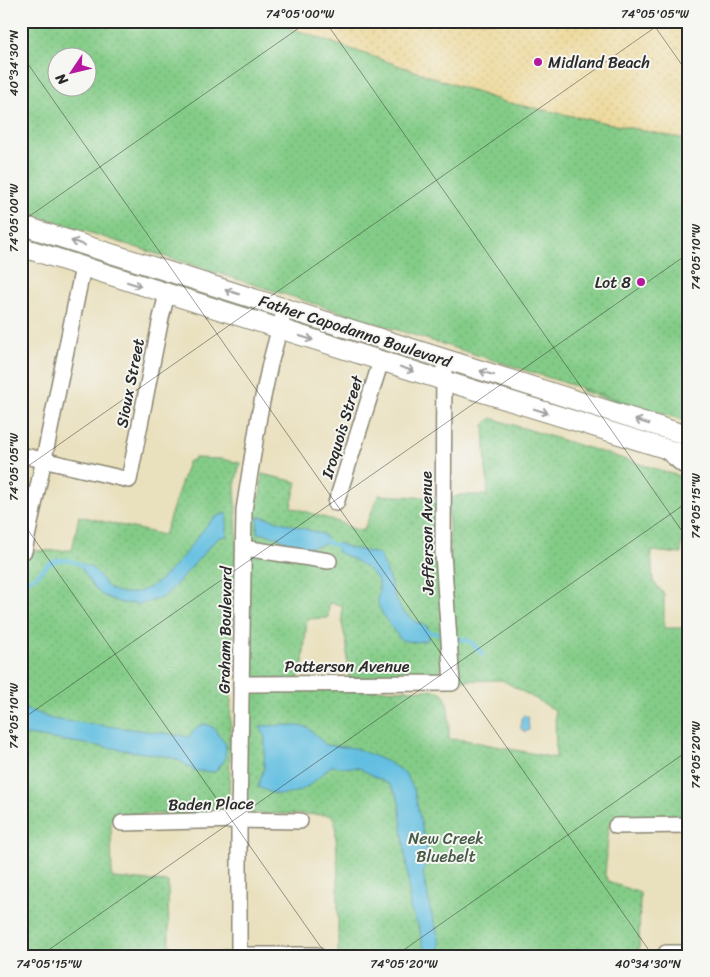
<svg xmlns="http://www.w3.org/2000/svg" width="710" height="977" font-family="Sriracha,sans-serif">
<style>
.green{fill:#83cc87;stroke:#577c59}
.sand{fill:url(#sand-dots);stroke:#8c8264}
.park{fill:url(#park-dots);stroke:#577c59;fill-rule:evenodd}
.water{fill:#63bfe1;stroke:#477586}
.lines{fill:none;stroke-linecap:round;stroke-linejoin:round}
.stream{stroke:#63bfe1;stroke-width:4}
.minor-casing{stroke:#8a8674;stroke-width:18}
.major-casing{stroke:#8a8674;stroke-width:21}
.minor{stroke:#fff;stroke-width:15}
.major{stroke:#fff;stroke-width:19}
.oneway{stroke:#a0a0a0}
.ticks{fill:none;stroke:#2b2b2b;stroke-width:1;stroke-opacity:0.45}
.poi-dot{fill:#b5179e;stroke:#f6f6f2;stroke-width:2}
.labels{text-anchor:middle;dominant-baseline:central;stroke-width:4;stroke-linejoin:round;paint-order:stroke}
.poi-label{font-size:16px;fill:#2b2b2b;stroke:#f6f6f2;text-anchor:start}
.street-label{font-size:16px;fill:#2b2b2b;stroke:#f6f6f2}
.park-label{font-size:16px;fill:#455b47;stroke:#f6f6f2}
.neatline{fill:none;stroke:#2b2b2b;stroke-width:2}
.ticks-label{font-size:12px;text-anchor:middle;fill:#2b2b2b}
</style>
<defs>
<pattern id="sand-dots" width="8" height="8" patternUnits="userSpaceOnUse" patternTransform="scale(1.25)"><rect width="8" height="8" fill="#eeda9e"/><path d="M2 2h.1M6 6h.1" fill="none" stroke="#cb8" stroke-width="1.8" stroke-linecap="round"/></pattern>
<pattern id="park-dots" width="8" height="8" patternUnits="userSpaceOnUse" patternTransform="scale(1.25)"><rect width="8" height="8" fill="#83cc87"/><path d="M2 2h.1M6 6h.1" fill="none" stroke="#71af75" stroke-width="1.8" stroke-linecap="round"/></pattern>
</defs>
<rect width="100%" height="100%" fill="#f6f6f2"/>
<filter id="ink" filterUnits="userSpaceOnUse"><feTurbulence type="fractalNoise" baseFrequency=".02" numOctaves="2"/><feDisplacementMap in="SourceGraphic" scale="10" xChannelSelector="R" yChannelSelector="G"/><feConvolveMatrix kernelMatrix="1 2 1 2 8 2 1 2 1" color-interpolation-filters="sRGB"/></filter>
<filter id="wash" filterUnits="userSpaceOnUse"><feTurbulence type="fractalNoise" baseFrequency=".0096" numOctaves="4" result="noise"/><feDisplacementMap in="SourceGraphic" scale="20" xChannelSelector="R" yChannelSelector="G"/><feGaussianBlur stdDeviation="1.12" result="paint"/><feColorMatrix in="noise" values="0 0 0 0 0 0 0 0 0 0 0 0 0 0 0 0 0 1.4 0 .05"/><feComposite in="paint" operator="in"/></filter>
<g filter="url(#wash)">
<rect width="100%" height="100%" fill="#e9e0bd"/>
<!-- green -->
<g class="green">
<polygon points="25,235 267,310 267,313 266,315 26,240 24,238"/>
<polygon points="295,321 370,345 333,338 295,325"/>
<polygon points="581,388 632,404 633,406 632,407 581,391"/>
</g>
<!-- sand -->
<polygon class="sand" points="270,21 689,21 689,140 504,102"/>
<!-- park -->
<g class="park">
<path d="M21,21H270L504,102L689,140V422L21,211ZM58,58H88V88H58Z"/>
<path d="M491,418L689,479V540L682,541L681,554L651,551L653,581L664,594V628H689V819H613L609,825L605,875L609,882L640,893L639,956H338V876L335,819L330,815L244,813L247,692L260,688L427,690C433,690 439,690 443,694C450,701 449,729 449,739L465,740L556,758L555,710L502,680L457,681L453,626L448,499L460,495H487L488,482L486,470L484,425Z"/>
<polygon points="195,458 222,459 240,463 235,486 237,538 231,692 229,814 123,814 111,822 112,878 168,882 169,943 177,954 229,953 231,956 21,956 21,561 35,551 72,550 79,516 164,535 188,462"/>
<path d="M262,474L297,482L291,507L339,522L351,528L363,531L379,495L438,498L444,661C443,669 440,672 434,677L351,679L347,673V646L342,624V605L329,603L328,618L307,619L302,674L297,679L254,678L250,674L248,670V557L254,544C248,533 252,512 253,500L260,497Z"/>
</g>
<!-- water -->
<g class="water">
<path d="M227,513V536L220,537L211,545L173,588L162,598L141,604L121,603L102,595L92,585L79,564C82,565 87,565 90,567C101,573 103,587 115,591C152,604 181,558 200,534C204,529 210,520 216,517C219,515 223,515 227,513Z"/>
<path d="M258,517H264L316,532L324,535L327,542C322,546 318,545 312,547C297,550 287,540 273,536C268,534 262,534 257,533Z"/>
<path d="M338,543L350,548L379,554L386,569L394,595L402,611L416,622L428,627V640L415,642L401,640C393,629 382,617 378,603C377,597 380,590 379,584C377,571 348,556 337,552Z"/>
<polygon points="21,708 38,713 51,719 178,735 189,737 198,726 206,724 214,728 219,736 226,744 225,760 215,772 196,771 187,766 180,761 170,757 21,734"/>
<polygon points="524,715 528,717 529,730 525,732 521,729 521,718"/>
<path d="M289,725L307,727L326,745L355,748L388,762L405,773L414,789L422,828L428,849L423,875L428,895L430,908L440,941V956H425L419,927L410,908L408,878L399,802L396,794L390,785L359,768L331,766C314,781 302,797 276,794C270,793 263,789 258,787L264,768L265,738L260,726Z"/>
</g>
<g class="lines">
<!-- stream -->
<g class="stream">
<polyline points="323,540 341,548"/>
<path d="M21,582C26,580 32,579 36,576C40,573 42,570 45,567C56,557 70,558 82,566"/>
<polyline points="424,631 439,634"/>
<polyline points="458,638 471,642 483,654"/>
</g>
</g>
</g>
<g filter="url(#ink)">
<g class="lines">
<!-- minor casing -->
<g class="minor-casing">
<g id="minor">
<polyline points="665,450 683,465 689,467"/>
<polyline points="21,455 129,480 161,318 167,294"/>
<polyline points="336,503 381,361"/>
<polyline points="244,548 329,561"/>
<polyline points="24,551 44,459 83,267"/>
<polyline points="241,684 452,683 443,554 444,359"/>
<polyline points="122,823 239,820 300,821"/>
<polyline points="616,826 689,825"/>
<polyline points="666,953 689,953"/>
<polyline points="239,955 317,955"/>
<polyline points="239,956 239,820 244,510 259,416 270,364 285,308"/>
</g>
</g>
<!-- major casing -->
<g class="major-casing">
<g id="major">
<polyline points="21,225 689,436"/>
<polyline points="21,247 445,381 689,456"/>
</g>
</g>
<!-- minor -->
<use href="#minor" class="minor"/>
<!-- major -->
<use href="#major" class="major"/>
</g>
<!-- one-way arrows -->
<defs><path id="oneway-shaft" d="M-6 0H5M1.5-3L5.5 0L1.5 3" fill="none" stroke-width="1.6" stroke-linecap="round" stroke-linejoin="round" transform="scale(1.25)"/></defs>
<g class="oneway">
<use href="#oneway-shaft" transform="translate(78 243) rotate(-162)"/>
<use href="#oneway-shaft" transform="translate(134 284) rotate(18)"/>
<use href="#oneway-shaft" transform="translate(232 292) rotate(-162)"/>
<use href="#oneway-shaft" transform="translate(306 338) rotate(17)"/>
<use href="#oneway-shaft" transform="translate(407 369) rotate(18)"/>
<use href="#oneway-shaft" transform="translate(487 373) rotate(-163)"/>
<use href="#oneway-shaft" transform="translate(541 411) rotate(17)"/>
<use href="#oneway-shaft" transform="translate(642 422) rotate(-162)"/>
</g>
</g>
<!-- ticks -->
<path class="ticks" d="M325,21L689,541M651,21L689,75M21,54L653,956M21,222L309,21M21,471L664,21M21,520L327,956M21,720L689,253M40,956L689,501M395,956L689,750"/>
<!-- markers -->
<g class="poi-dot">
<circle cx="538" cy="62" r="5"/>
<circle cx="641" cy="282" r="5"/>
</g>
<g class="labels">
<!-- poi labels -->
<g class="poi-label">
<text x="548" y="62">Midland Beach</text>
<text x="631" y="282" text-anchor="end">Lot 8</text>
</g>
<!-- street labels -->
<g class="street-label">
<text transform="translate(355 331) rotate(18)">Father Capodanno Boulevard</text>
<text transform="translate(130 383) rotate(-79)">Sioux Street</text>
<text transform="translate(342 427) rotate(-73)">Iroquois Street</text>
<text transform="translate(427 533) rotate(-91)">Jefferson Avenue</text>
<text transform="translate(225 630) rotate(-89)">Graham Boulevard</text>
<text x="347" y="666">Patterson Avenue</text>
<text transform="translate(211 804) rotate(-1)">Baden Place</text>
</g>
<!-- park labels -->
<g class="park-label">
<text x="446" y="838">New Creek<tspan x="446" dy="18">Bluebelt</tspan></text>
</g>
</g>
<!-- margin -->
<rect width="710" height="977" fill="none" stroke="#f6f6f2" stroke-width="55"/>
<!-- north arrow -->
<g transform="translate(72 72) rotate(235)"><circle r="24" fill="#f6f6f2" stroke="#a5a5a2"/>
<path d="M0-4L9 19L0 12L-9 19Z" fill="#b5179e"/>
<text y="-8" font-size="14" font-weight="bold" text-anchor="middle" fill="#2b2b2b">N</text>
</g>
<rect x="28" y="28" width="654" height="922" class="neatline"/>
<g class="ticks-label">
<text x="300" y="18">74°05'00"W</text>
<text x="655" y="18">74°05'05"W</text>
<text transform="translate(14 63) rotate(-90)" y="4">40°34'30"N</text>
<text transform="translate(14 218) rotate(-90)" y="4">74°05'00"W</text>
<text transform="translate(696 257) rotate(-90)" y="4">74°05'10"W</text>
<text transform="translate(14 467) rotate(-90)" y="4">74°05'05"W</text>
<text transform="translate(696 506) rotate(-90)" y="4">74°05'15"W</text>
<text transform="translate(14 716) rotate(-90)" y="4">74°05'10"W</text>
<text transform="translate(696 755) rotate(-90)" y="4">74°05'20"W</text>
<text x="49" y="968">74°05'15"W</text>
<text x="404" y="968">74°05'20"W</text>
<text x="648" y="968">40°34'30"N</text>
</g>
</svg>
